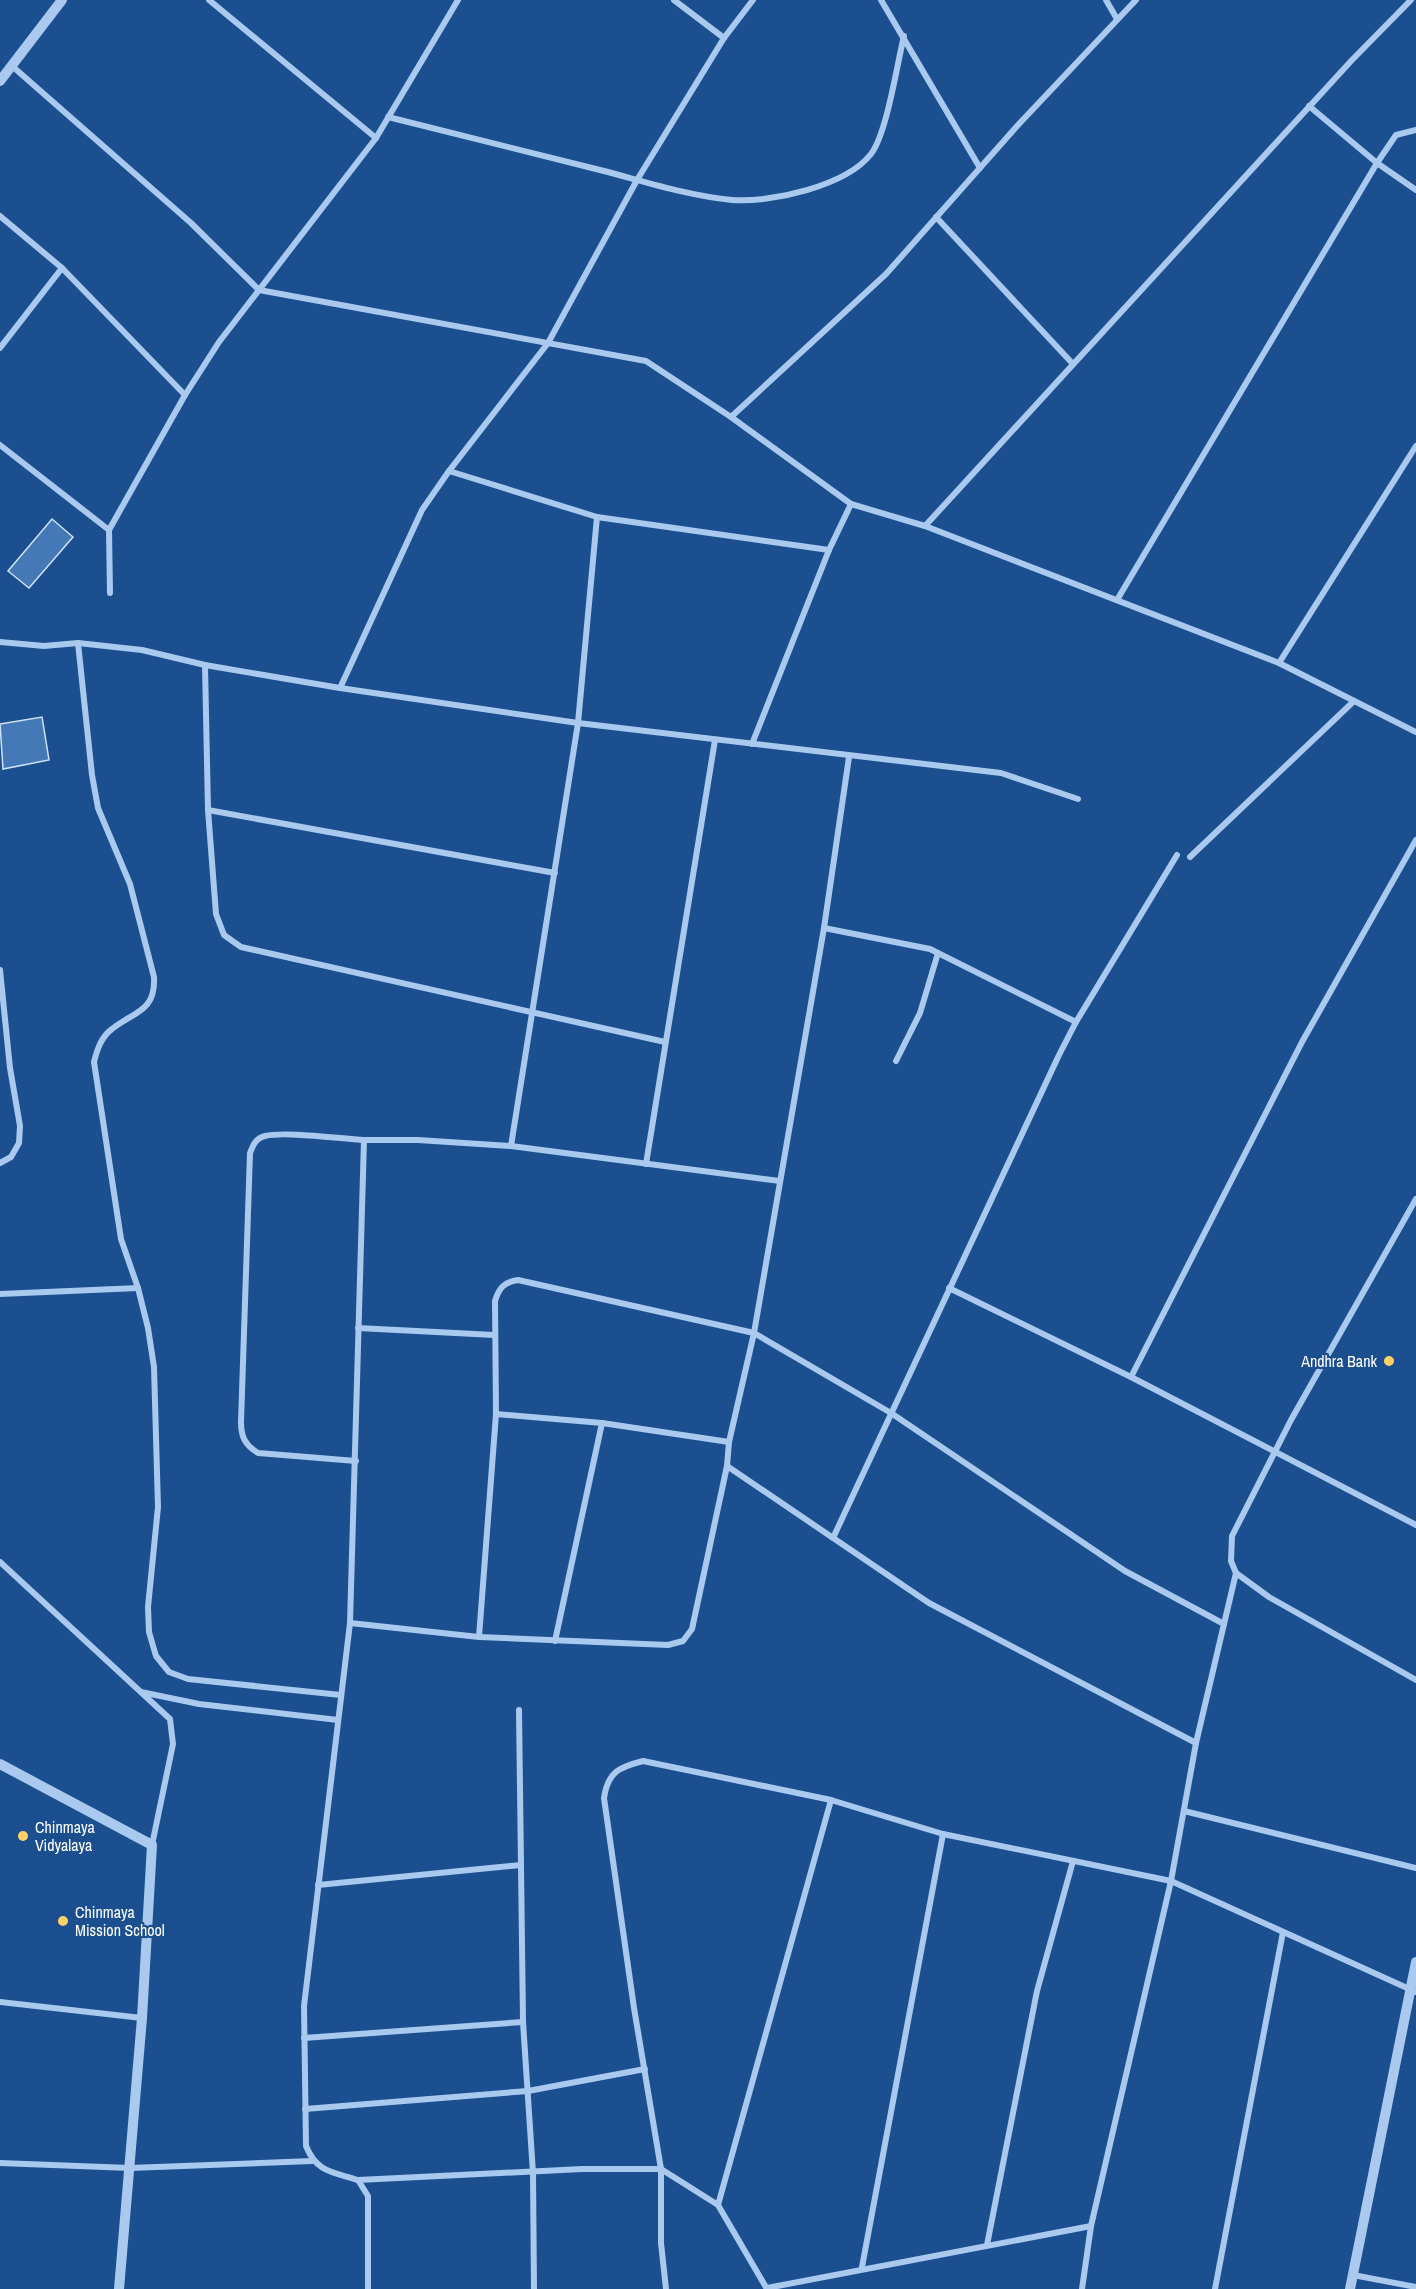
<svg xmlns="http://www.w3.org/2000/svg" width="1416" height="2289" font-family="'Archivo Narrow',sans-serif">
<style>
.building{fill:#4478b7;stroke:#cfe3fa;stroke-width:1.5}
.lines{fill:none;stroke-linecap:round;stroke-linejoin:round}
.minor{stroke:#a9c9ee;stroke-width:6}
.tertiary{stroke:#a9c9ee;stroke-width:10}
.poi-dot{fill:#ffd166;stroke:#1b4f8f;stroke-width:2}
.labels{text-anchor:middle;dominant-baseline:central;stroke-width:4.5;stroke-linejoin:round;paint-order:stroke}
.poi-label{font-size:16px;fill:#fff;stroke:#1b4f8f;text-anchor:start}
</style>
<rect width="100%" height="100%" fill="#1b4f8f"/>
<!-- building -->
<g class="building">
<polygon points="52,519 73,537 29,588 8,571"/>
<polygon points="42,717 49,760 3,769 0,724"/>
</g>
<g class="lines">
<!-- minor -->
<g class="minor">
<polyline points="209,0 376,138"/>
<polyline points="674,0 724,38"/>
<polyline points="881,0 980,168"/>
<polyline points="1106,0 1117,19"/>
<polyline points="12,66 191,223 259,290 646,361 731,417 886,274 1018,125 1136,0"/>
<polyline points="1309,106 1377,163 1416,190"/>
<path d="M388,117C460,135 532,153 604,171C646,182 689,196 732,200C771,203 846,186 871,154C887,133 897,64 904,36"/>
<polyline points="0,216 62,268 185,395"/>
<polyline points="936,217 1073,364"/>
<polyline points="0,348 62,268"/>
<polyline points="731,417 851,504 925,526 1352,60 1411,0"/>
<polyline points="0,445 109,530"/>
<polyline points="449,471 597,517 829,550"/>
<polyline points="925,526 1279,663 1416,732"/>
<polyline points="110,593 109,530 185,395 219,342 376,138 458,0"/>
<polyline points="1117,600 1377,163 1396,135 1416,130"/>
<polyline points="0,642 44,646 78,643 142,650 205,665 340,688 578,723 1001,773 1078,799"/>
<path d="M78,643L92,775L98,808L130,884L154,977C156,1012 133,1012 112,1029C101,1037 97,1050 94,1062L121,1239L138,1288L148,1328L154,1367L158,1507L148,1607L149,1632L156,1656L169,1672L188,1679L341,1695"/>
<polyline points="1279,663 1416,446"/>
<polyline points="205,665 208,810 216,914 224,935 241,947 665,1042"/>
<polyline points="340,688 422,510 449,471 548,343 637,180 724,38 753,0"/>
<polyline points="752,744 829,550 851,504"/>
<polyline points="208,810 555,873"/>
<polyline points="1190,857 1354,701"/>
<polyline points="824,928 930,949 1076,1022"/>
<polyline points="0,970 10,1068 20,1126 19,1143 11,1157 0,1163"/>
<polyline points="896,1061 920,1013 938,953"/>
<polyline points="511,1146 780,1181"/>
<polyline points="646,1164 715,740"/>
<polyline points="949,1288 1131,1377 1416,1525"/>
<polyline points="0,1294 138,1288"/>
<polyline points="358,1328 494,1335"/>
<polyline points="1131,1377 1302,1042 1416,840"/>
<polyline points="496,1414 602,1423 729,1442"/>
<path d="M356,1461L258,1453C245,1445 241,1437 241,1422L250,1153C253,1145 256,1138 265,1136C285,1131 341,1139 364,1140"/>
<polyline points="727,1466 929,1603 1196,1743 1171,1881 1091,2226 1082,2289"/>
<polyline points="833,1538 1059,1055 1076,1022 1177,855"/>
<polyline points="0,1562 170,1719 173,1744 152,1845"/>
<polyline points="1236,1573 1269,1597 1416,1680"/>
<polyline points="350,1623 479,1637 668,1645 683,1641 692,1629 727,1466 729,1442 754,1333 824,928 849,757"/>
<path d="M479,1637L496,1414L495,1301C499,1288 504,1282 518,1280L754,1333L891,1413L1125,1571L1224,1624"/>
<polyline points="555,1641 602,1423"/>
<polyline points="141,1692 199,1704 338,1720"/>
<polyline points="519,1710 523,2022 533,2173 534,2289"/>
<polyline points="1196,1743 1236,1573 1231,1561 1232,1536 1291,1420 1416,1199"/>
<polyline points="1184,1811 1416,1868"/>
<polyline points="318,1885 521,1865"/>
<polyline points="0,2002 142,2018"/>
<polyline points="304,2038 523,2022"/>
<polyline points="305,2109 528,2091 645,2069"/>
<polyline points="0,2163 130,2168 312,2161"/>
<polyline points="358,2180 582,2169 661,2169 718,2205 767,2289"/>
<polyline points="718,2205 831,1800"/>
<polyline points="987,2245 1037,1991 1073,1861"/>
<polyline points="862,2267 943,1834"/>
<polyline points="1353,2275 1416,2287"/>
<polyline points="767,2288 1091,2226"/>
<path d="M368,2289V2196L358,2180C333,2172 317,2173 306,2146L304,2006L350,1623L364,1140H418L511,1146L578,723L597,517"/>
<path d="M666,2289L661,2243V2169L634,2008L604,1798C608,1771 620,1767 643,1761L831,1800L943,1834L1171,1881L1416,1992"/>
<polyline points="1215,2289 1283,1932"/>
</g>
<!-- tertiary -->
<g class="tertiary">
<polyline points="0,81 62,0"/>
<polyline points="0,1764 152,1845 142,2018 119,2289"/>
<polyline points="1350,2289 1416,1962"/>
</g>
</g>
<!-- markers -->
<g class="poi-dot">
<circle cx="1389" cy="1361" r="6"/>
<circle cx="23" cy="1836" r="6"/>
<circle cx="63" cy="1921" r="6"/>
</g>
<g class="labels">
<!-- poi labels -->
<g class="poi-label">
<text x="1377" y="1361" text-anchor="end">Andhra Bank</text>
<text x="35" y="1827">Chinmaya<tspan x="35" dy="18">Vidyalaya</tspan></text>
<text x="75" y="1912">Chinmaya<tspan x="75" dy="18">Mission School</tspan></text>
</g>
</g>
</svg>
